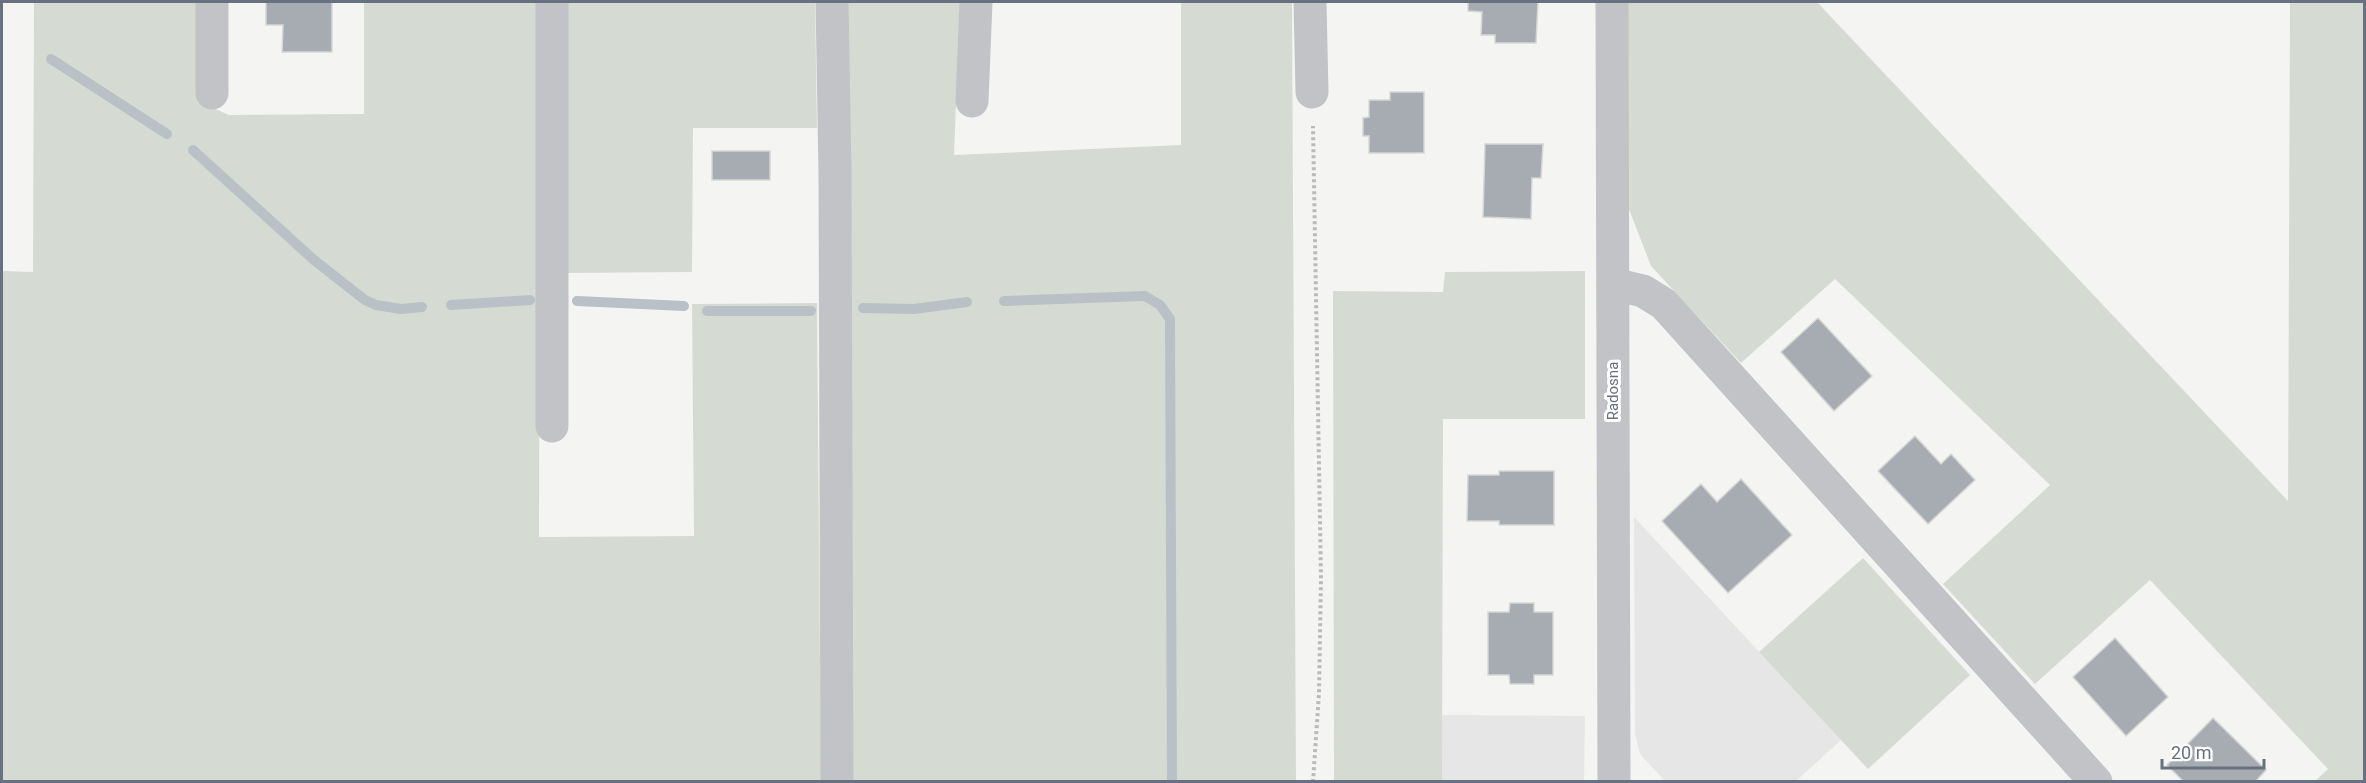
<svg xmlns="http://www.w3.org/2000/svg" width="2366" height="783" font-family="Roboto,sans-serif">
<style>
.built{fill:#e5e6e5}
.green{fill:#d5dbd3}
.lines{fill:none;stroke-linecap:round;stroke-linejoin:round}
.stream{stroke:#b9c1c6;stroke-width:10}
.building{fill:#a7acb3;stroke:#d6d6d4;stroke-width:1.5}
.path{stroke:#b8babc;stroke-width:4;stroke-dasharray:3 3;stroke-linecap:butt}
.minor{stroke:#c1c3c6;stroke-width:33}
.labels{text-anchor:middle;dominant-baseline:central;stroke-width:6;stroke-linejoin:round;paint-order:stroke}
.street-label{font-size:15px;fill:#67717f;stroke:#fff}
</style>
<rect width="100%" height="100%" fill="#f4f5f2"/>
<!-- built -->
<g class="built">
<polygon points="1634,517 1841,740 1796,781 1665,781 1640,754 1635,734"/>
<polygon points="1442,715 1585,716 1584,781 1442,782"/>
</g>
<!-- green -->
<g class="green">
<polygon points="34,2 199,2 202,103 229,115 364,114 364,2 540,2 539,537 694,536 692,304 817,303 821,781 2,782 2,271 33,272"/>
<polygon points="566,2 815,2 817,128 693,128 692,272 565,273"/>
<polygon points="847,2 960,2 954,155 1181,145 1181,2 1292,2 1296,781 851,781"/>
<polygon points="1625,2 1817,2 2288,501 2290,2 2364,2 2364,781 2315,781 2328,769 2150,580 2035,684 1943,584 2050,485 1835,279 1741,363 1651,266 1627,204"/>
<polygon points="1585,271 1585,419 1443,419 1442,781 1334,781 1333,291 1443,292 1445,272"/>
<polygon points="1863,558 1970,675 1868,769 1759,652"/>
</g>
<g class="lines">
<!-- stream -->
<g class="stream">
<polyline points="51,59 167,134"/>
<polyline points="193,150 314,260 365,300 376,305 401,309 422,307"/>
<polyline points="577,301 684,306"/>
<polyline points="1004,301 1145,296 1160,305 1170,319 1172,782"/>
<polyline points="451,305 530,300"/>
<polyline points="863,308 914,309 967,302"/>
<polyline points="707,311 811,311"/>
</g>
</g>
<!-- building -->
<g class="building">
<polygon points="266,2 332,2 332,52 282,52 283,25 266,25"/>
<polygon points="1468,2 1538,2 1536,43 1495,43 1495,35 1481,35 1482,12 1468,11"/>
<polygon points="1390,92 1424,92 1424,153 1369,153 1369,136 1363,136 1363,118 1369,117 1369,100 1390,100"/>
<polygon points="1485,144 1543,144 1541,178 1532,178 1531,219 1483,217"/>
<rect x="712" y="151" width="58" height="29"/>
<polygon points="1818,318 1872,376 1834,411 1781,352"/>
<polygon points="1915,436 1941,464 1951,454 1975,480 1928,524 1878,471"/>
<polygon points="1499,471 1554,471 1554,525 1499,525 1499,521 1467,521 1468,475 1499,475"/>
<polygon points="1741,479 1792,535 1728,593 1662,521 1701,484 1717,502"/>
<polygon points="1510,603 1534,603 1534,612 1553,612 1553,675 1534,675 1534,684 1510,684 1509,675 1488,675 1488,612 1509,612"/>
<polygon points="2115,638 2168,697 2126,736 2073,677"/>
<polygon points="2213,718 2266,770 2255,782 2184,782 2167,765"/>
</g>
<g class="lines">
<!-- path -->
<polyline class="path" points="1313,782 1319,693 1321,579 1313,126"/>
<!-- minor -->
<g class="minor">
<polyline points="552,2 552,426"/>
<polyline points="832,2 835,173 837,782"/>
<polyline points="1310,2 1312,92"/>
<polyline points="1612,2 1614,782"/>
<polyline points="212,93 212,2"/>
<polyline points="972,101 976,2"/>
<polyline points="1613,284 1643,291 1664,304 2096,782"/>
</g>
</g>
<g class="labels">
<!-- street labels -->
<g class="street-label">
<text transform="translate(1613 391) rotate(-90)">Radosna</text>
</g>
</g>
<!-- border -->
<rect width="2366" height="783" fill="none" stroke="#67717f" stroke-width="6"/>
<!-- scale -->
<path d="M2162 759v9h102v-9" fill="none" stroke="#67717f" stroke-width="3"/>
<text x="2171" y="759" font-size="18" fill="#67717f" stroke="#ffffff" stroke-width="4.5" paint-order="stroke">20 m</text>
</svg>
